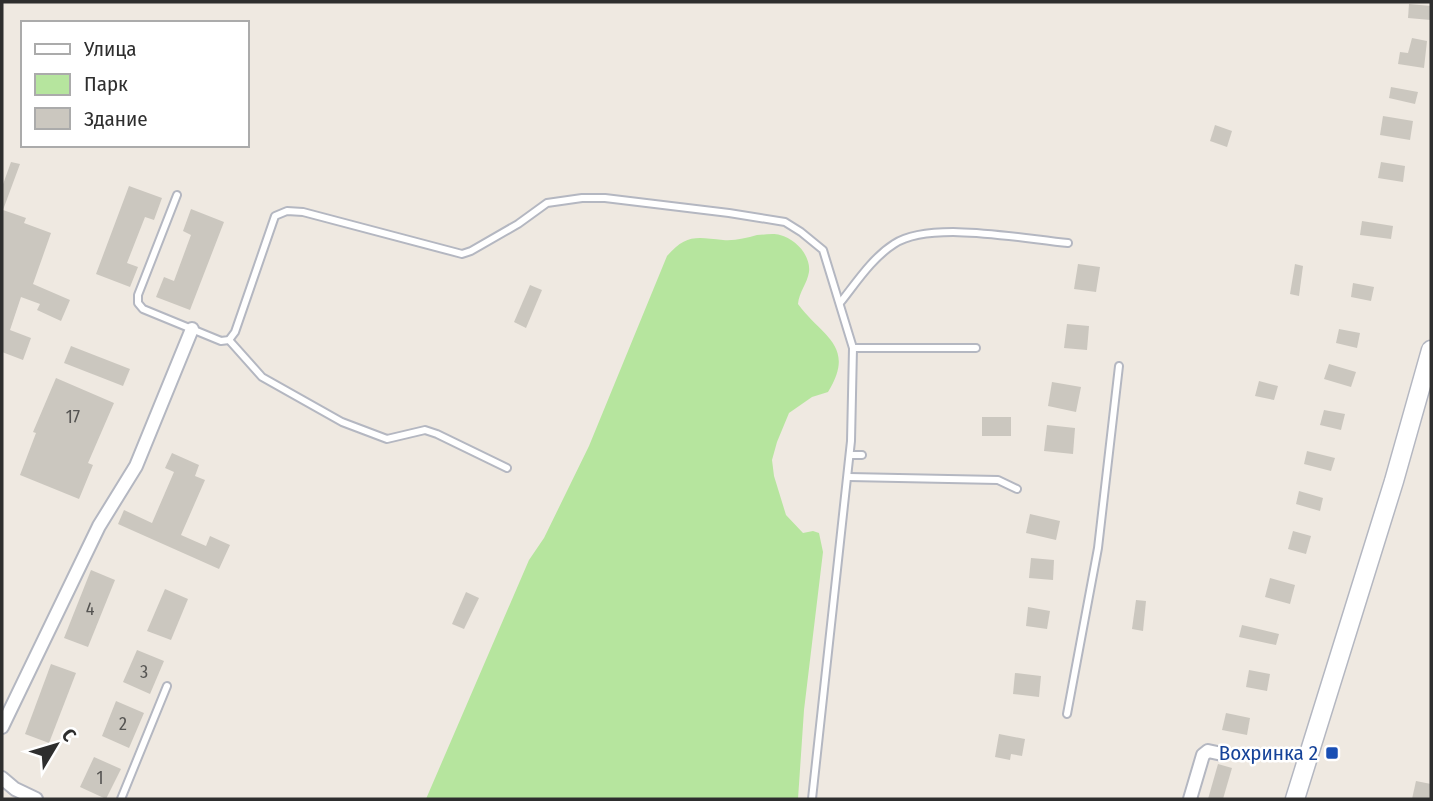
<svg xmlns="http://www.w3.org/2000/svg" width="1433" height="801" font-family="'Fira Sans Condensed',sans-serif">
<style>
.green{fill:#b6e59e}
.building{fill:#cbc7bf}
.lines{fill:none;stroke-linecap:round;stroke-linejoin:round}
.service-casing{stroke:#b4b7c1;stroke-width:10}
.minor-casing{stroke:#b4b7c1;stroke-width:16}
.secondary-casing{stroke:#b4b7c1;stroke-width:21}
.service{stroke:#fff;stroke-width:6}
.minor{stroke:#fff;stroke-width:12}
.secondary{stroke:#fff;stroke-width:18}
.transit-dot{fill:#1a4fb4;stroke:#fff;stroke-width:2.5}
.labels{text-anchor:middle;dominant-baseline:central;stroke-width:5;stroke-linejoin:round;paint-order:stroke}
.number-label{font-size:18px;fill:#555452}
.transit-label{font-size:21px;fill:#164399;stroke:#fff;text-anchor:end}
</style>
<rect width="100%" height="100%" fill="#efe9e1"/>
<!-- green -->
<path class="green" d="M757,235C763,235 773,233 780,235C796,239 811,256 809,272C807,284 799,292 798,304C821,336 857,345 828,392L812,397L789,413L777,442L772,460L774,476L786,515L803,533L813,531L819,533L823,552L804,710L798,799H426L529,560L544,538L589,446L667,256C686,234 696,237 723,240C735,241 746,238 757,235Z"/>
<!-- building -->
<g class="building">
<polygon points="1409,4 1431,6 1431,20 1408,18"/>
<polygon points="1412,38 1427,41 1424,68 1398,64 1400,52 1408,53"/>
<polygon points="1391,87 1418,92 1415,104 1389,98"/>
<polygon points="1383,116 1413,121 1410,140 1380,135"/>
<polygon points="1215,125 1232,131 1227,147 1210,141"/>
<polygon points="11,162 20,164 3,210 26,218 24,223 51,233 33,284 70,300 61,321 37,310 40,304 21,297 10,330 31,338 23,360 2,352 2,187"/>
<polygon points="1381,162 1405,166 1403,182 1378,178"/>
<polygon points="129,186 162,198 154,220 145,217 127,263 138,267 130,287 96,274"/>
<polygon points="191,209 224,222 190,310 156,297 164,277 174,281 191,235 183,231"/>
<polygon points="1362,221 1393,226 1391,239 1360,235"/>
<polygon points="1078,264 1100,267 1096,292 1074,289"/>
<polygon points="1295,264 1303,266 1299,296 1290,294"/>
<polygon points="1353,283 1374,287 1371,301 1351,297"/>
<polygon points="530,285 542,290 526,328 514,322"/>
<polygon points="1067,324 1089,326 1087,350 1064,348"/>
<polygon points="1339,329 1360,333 1357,348 1336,343"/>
<polygon points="71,346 130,369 123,386 64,363"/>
<polygon points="1329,364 1356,372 1351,387 1324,379"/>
<polygon points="56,378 114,403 88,463 93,465 79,499 20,475 36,433 33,432"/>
<polygon points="1259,381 1278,386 1274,400 1255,396"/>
<polygon points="1052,382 1081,387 1076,412 1048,406"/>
<polygon points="1324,410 1345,414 1341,430 1320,425"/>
<rect x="982" y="417" width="29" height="19"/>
<polygon points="1047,425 1075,428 1073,454 1044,451"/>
<polygon points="1307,451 1335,458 1331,471 1304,464"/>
<polygon points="172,453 199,465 195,476 205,480 181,535 206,546 210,536 230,545 219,569 118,524 124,510 152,523 174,472 165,468"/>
<polygon points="1299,491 1323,498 1320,511 1296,504"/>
<polygon points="1030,514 1060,521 1056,540 1026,533"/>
<polygon points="1293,531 1311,536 1306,554 1288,549"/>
<polygon points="1031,558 1054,560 1053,580 1029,578"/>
<polygon points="91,570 115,580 88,647 64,638"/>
<polygon points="1270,578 1295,585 1290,604 1265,597"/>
<polygon points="165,589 188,599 171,640 147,631"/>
<polygon points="466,592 479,598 464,629 452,624"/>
<polygon points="1136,600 1146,601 1143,631 1132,629"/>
<polygon points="1028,607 1050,611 1047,629 1026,626"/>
<polygon points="1242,625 1279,634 1276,645 1239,637"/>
<polygon points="137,650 164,661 150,694 123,682"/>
<polygon points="51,664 76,673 49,743 25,734"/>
<polygon points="1249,670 1270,674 1267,691 1246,687"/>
<polygon points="1015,673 1041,676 1039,697 1013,694"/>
<polygon points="116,701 144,713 129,748 102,736"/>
<polygon points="1226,713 1250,718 1247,735 1222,730"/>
<polygon points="999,734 1025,739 1022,756 1011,754 1010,760 995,757"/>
<polygon points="94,757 121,769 106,799 80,787"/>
<polygon points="1218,764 1232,768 1223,799 1208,799"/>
<polygon points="1416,781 1431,784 1431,799 1412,799"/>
</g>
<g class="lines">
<!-- service casing -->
<g class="service-casing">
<g id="service">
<polyline points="177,195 138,295 138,303 143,309 221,341 229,340 235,332 275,216 287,211 303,212 462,254 471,251 518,224 547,203 582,198 605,198 729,213 785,222 801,232 823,250 853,348 851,441 812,799"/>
<path d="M840,303C856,283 872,258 894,244C931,220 1023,239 1068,243"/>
<polyline points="229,340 262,377 342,422 387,439 425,430 437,434 507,468"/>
<polyline points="853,348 976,348"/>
<polyline points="851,455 862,455"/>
<polyline points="849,477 998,480 1017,489"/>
<polyline points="1067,714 1098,548 1119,366"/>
<polyline points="121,799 167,686"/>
</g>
</g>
<!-- minor casing -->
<g class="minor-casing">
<g id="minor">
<polyline points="2,727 99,526 136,466 192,329"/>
<polyline points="2,778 15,789 36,799"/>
<polyline points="1190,799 1203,755 1208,751 1222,754"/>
</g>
</g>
<!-- secondary casing -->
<g class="secondary-casing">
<polyline id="secondary" points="1295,799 1394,481 1431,350"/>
</g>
<!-- service -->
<use href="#service" class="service"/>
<!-- minor -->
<use href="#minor" class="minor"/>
<!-- secondary -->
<use href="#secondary" class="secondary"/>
</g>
<!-- markers -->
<rect class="transit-dot" x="1325" y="746" width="14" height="14" rx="3.5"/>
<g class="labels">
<!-- number labels -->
<g class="number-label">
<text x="73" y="417">17</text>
<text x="90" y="609">4</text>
<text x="144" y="672">3</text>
<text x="123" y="724">2</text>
<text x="100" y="778">1</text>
</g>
<!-- transit labels -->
<g class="transit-label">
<text x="1318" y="753">Вохринка 2</text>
</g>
</g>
<!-- border -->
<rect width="1433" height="801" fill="none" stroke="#2e2e2e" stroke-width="7"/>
<!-- legend -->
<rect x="21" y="21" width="228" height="126" fill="#ffffff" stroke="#ababab" stroke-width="2"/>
<rect x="35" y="44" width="35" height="10" fill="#ffffff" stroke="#ababab" stroke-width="2"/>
<text x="84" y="56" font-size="21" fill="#2e2e2e">Улица</text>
<rect x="35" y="74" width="35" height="21" fill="#b6e59e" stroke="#ababab" stroke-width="2"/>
<text x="84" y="91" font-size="21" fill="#2e2e2e">Парк</text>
<rect x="35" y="108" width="35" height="21" fill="#cbc7bf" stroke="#ababab" stroke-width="2"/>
<text x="84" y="126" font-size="21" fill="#2e2e2e">Здание</text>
<!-- north arrow -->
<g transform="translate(56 745) rotate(52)" stroke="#ffffff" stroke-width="5" paint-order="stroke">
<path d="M0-5L12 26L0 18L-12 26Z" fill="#2e2e2e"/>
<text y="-10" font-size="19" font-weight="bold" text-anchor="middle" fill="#2e2e2e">С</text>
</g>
</svg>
